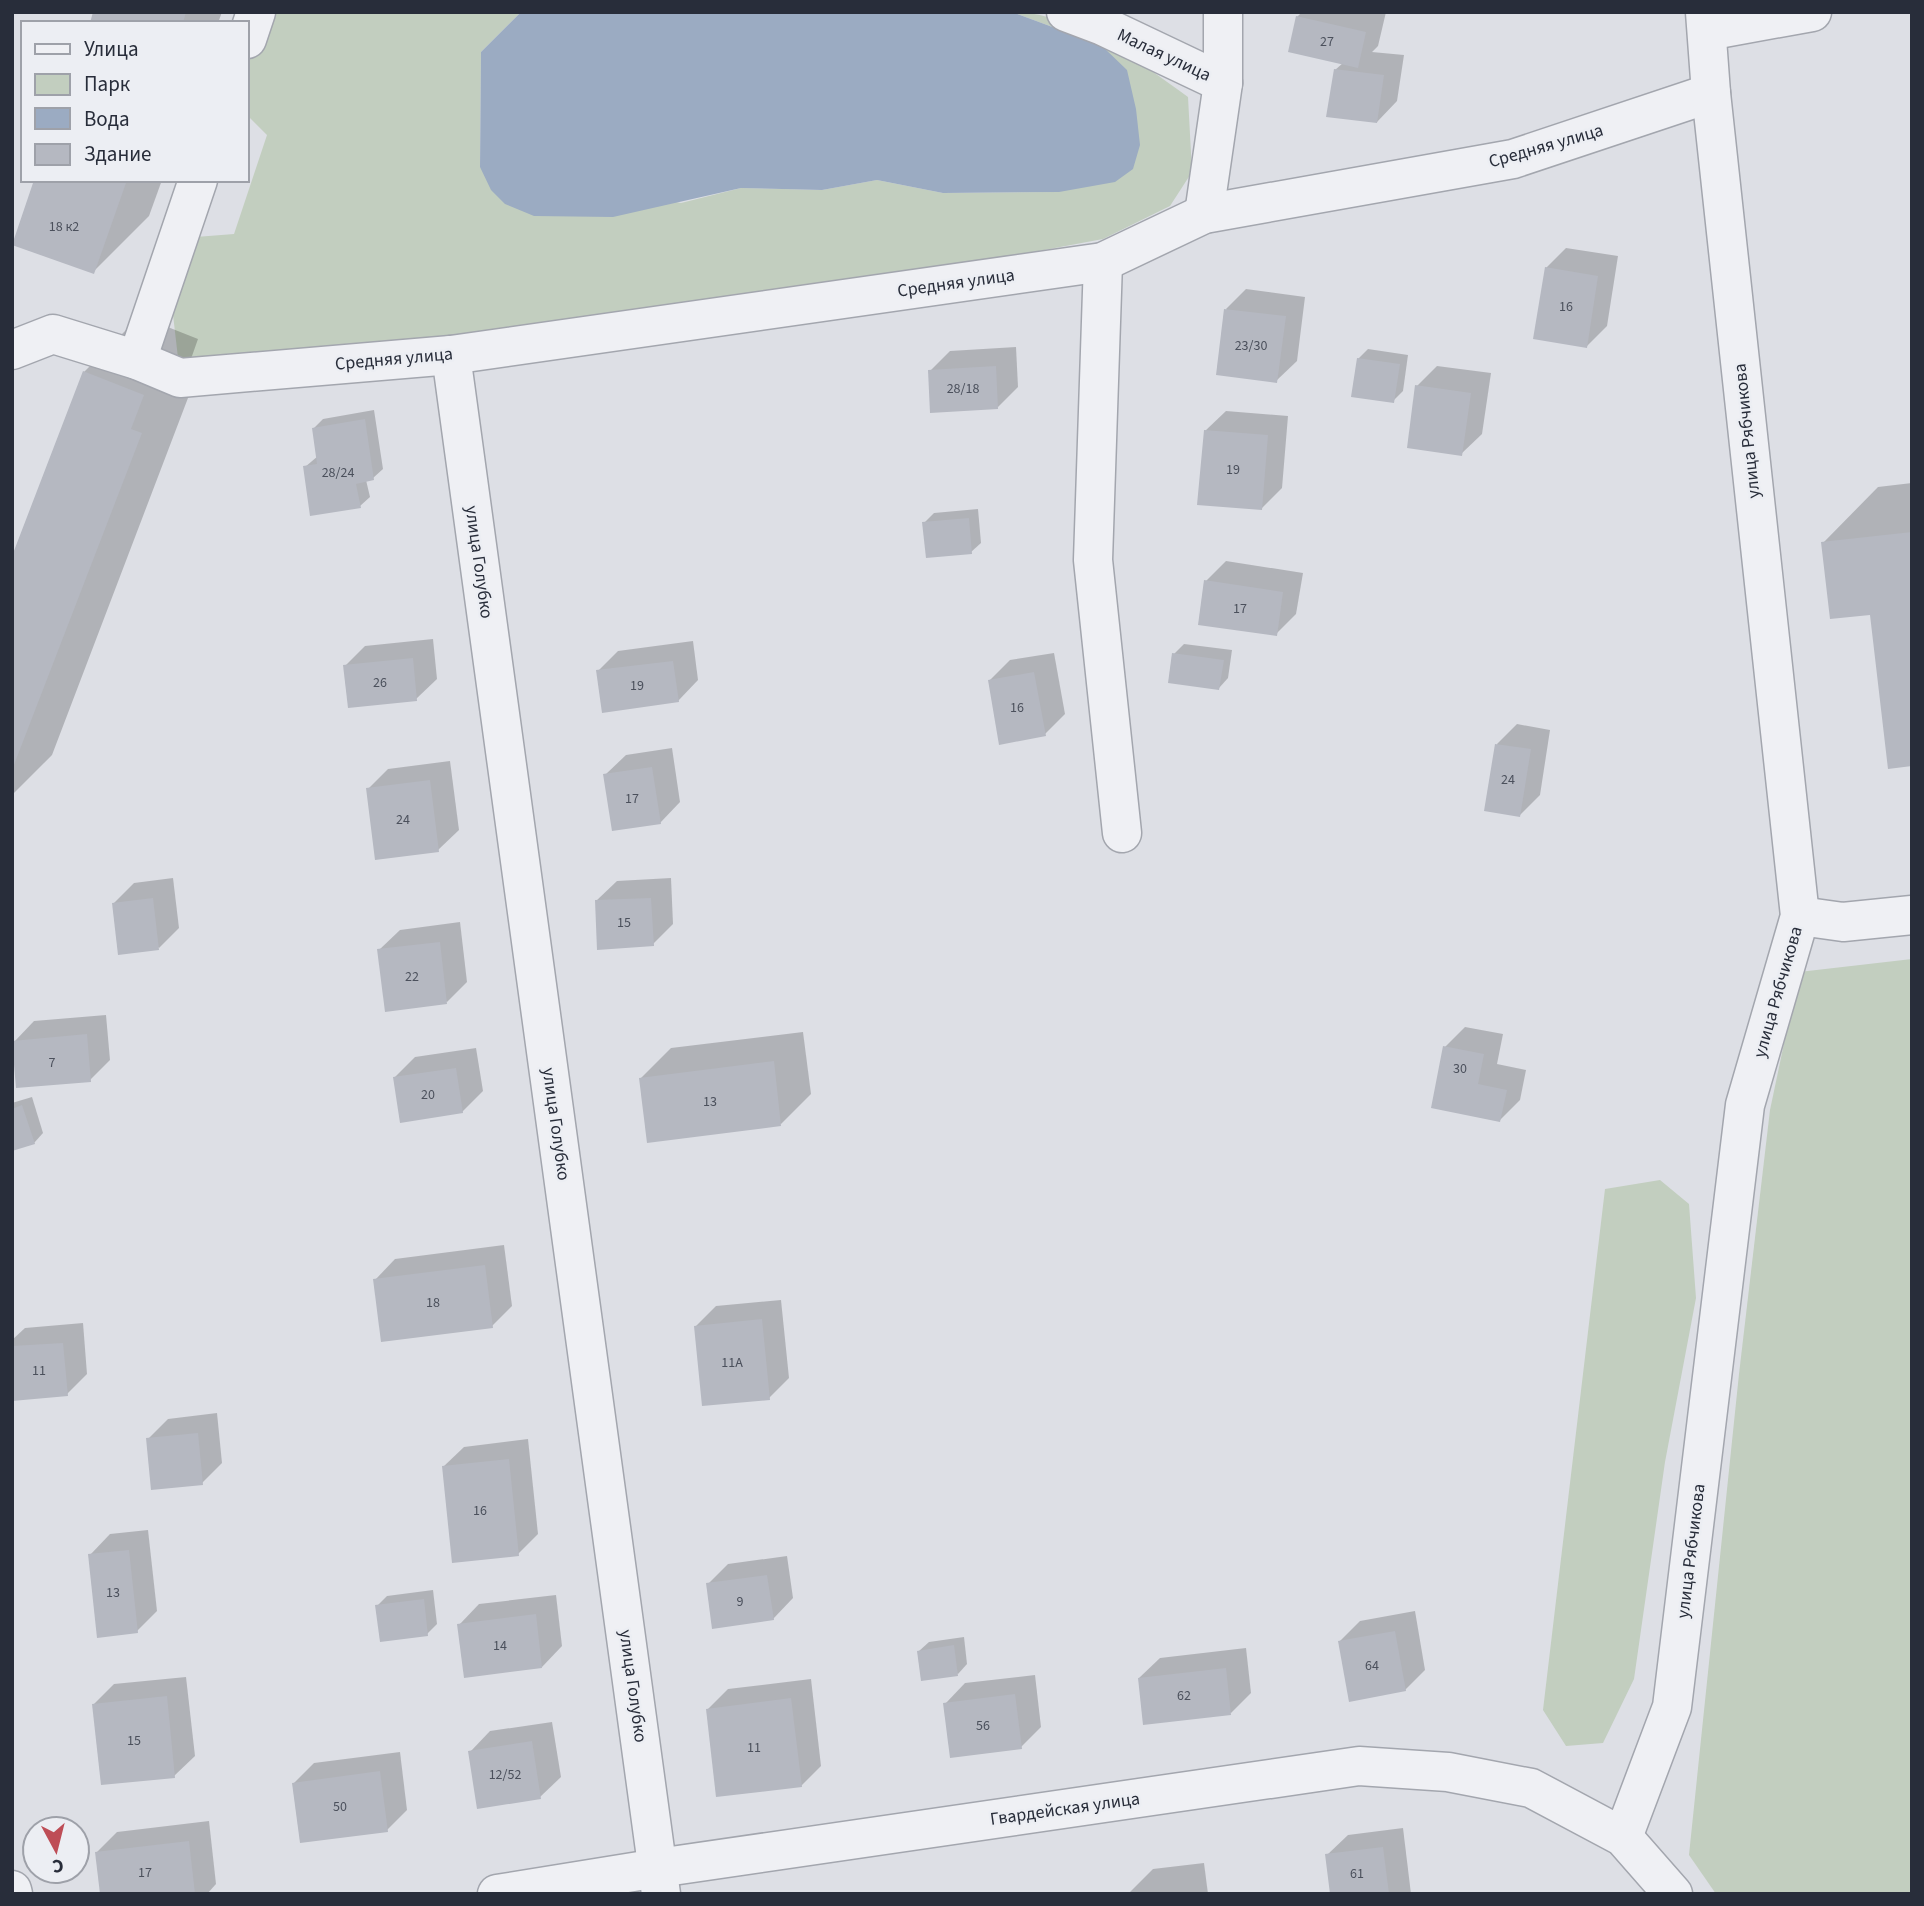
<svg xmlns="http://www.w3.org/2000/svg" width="1924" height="1906" font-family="'Source Sans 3',sans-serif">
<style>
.green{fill:#c2cebf}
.water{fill:#9babc2}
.shadow{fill:#0003}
.building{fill:#b5b8c1}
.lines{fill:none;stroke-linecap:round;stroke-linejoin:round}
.minor-casing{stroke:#a3a6ae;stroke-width:41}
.minor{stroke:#eff0f4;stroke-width:38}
.labels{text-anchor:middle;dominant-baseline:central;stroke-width:5;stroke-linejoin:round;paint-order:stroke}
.number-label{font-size:14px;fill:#4b505c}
.street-label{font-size:18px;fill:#282d3a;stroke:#eceef3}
</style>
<rect width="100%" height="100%" fill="#dddfe5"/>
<!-- green -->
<g class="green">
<path d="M263,12H521L481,52L480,167L681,203L741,188L822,190L877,180L943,193L1059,192L1101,45L1012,12C1074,12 1139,62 1188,97L1192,172L1170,206L1103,239L964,265L677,303L426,342L201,364L178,358L169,280L183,238L234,234L267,135L247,115V60Z"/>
<polygon points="1912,959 1912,1894 1716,1894 1689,1855 1739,1374 1770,1110 1799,972"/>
<polygon points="1660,1180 1689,1204 1696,1298 1665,1462 1634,1679 1603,1743 1566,1746 1543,1710 1605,1189"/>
</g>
<!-- water -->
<polygon class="water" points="521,12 1012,12 1101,45 1127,70 1136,109 1140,145 1133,169 1115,182 1059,192 943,193 877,180 822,190 741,188 613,217 534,216 505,204 491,190 480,167 481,52"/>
<!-- shadow -->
<g class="shadow">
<polygon points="95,12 222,12 218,23 91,23"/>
<polygon points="1302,12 1386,12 1378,46 1372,52 1404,55 1397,101 1377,122 1335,70 1343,63 1297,17"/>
<polygon points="36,180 162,180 149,216 93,272"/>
<polygon points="1566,248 1618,256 1607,326 1587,346 1546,268"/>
<polygon points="1246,289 1305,297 1297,361 1276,381 1226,309"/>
<polygon points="140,316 198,339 186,373 196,377 52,755 12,795 12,561 84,372"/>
<polygon points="1016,347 1018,387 998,407 930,371 950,351"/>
<polygon points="1368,349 1408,355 1403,391 1393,401 1358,359"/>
<polygon points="1437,366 1491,373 1482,434 1461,454 1417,386"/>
<polygon points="374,410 383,469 373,478 366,480 370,497 360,506 305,467 318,456 313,429 323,419"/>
<polygon points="1226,411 1288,416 1282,488 1261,509 1205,431"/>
<polygon points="1912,483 1912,765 1871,613 1823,543 1878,487"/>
<polygon points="978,509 981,543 971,552 924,523 934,513"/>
<polygon points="1226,561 1303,573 1296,614 1276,634 1206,581"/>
<polygon points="433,639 437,679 416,699 345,666 365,646"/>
<polygon points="693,641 698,680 678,701 598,671 618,651"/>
<polygon points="1184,644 1232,650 1228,678 1219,688 1174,654"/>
<polygon points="1054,653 1065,714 1045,734 990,680 1010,660"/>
<polygon points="1517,724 1550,730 1540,795 1520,815 1497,744"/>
<polygon points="672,748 680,802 660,823 605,775 626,755"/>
<polygon points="450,761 459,830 438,850 368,789 388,769"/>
<polygon points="173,878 179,928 159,948 114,903 134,883"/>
<polygon points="671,878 673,924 653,944 596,901 617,881"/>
<polygon points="460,922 467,982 447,1002 379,950 400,930"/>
<polygon points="106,1015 110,1060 90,1080 14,1042 34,1021"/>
<polygon points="1465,1027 1503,1034 1497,1064 1526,1070 1520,1100 1500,1120 1445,1047"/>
<polygon points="803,1032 811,1094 781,1124 641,1078 671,1048"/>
<polygon points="476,1048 483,1091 462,1112 395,1077 415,1057"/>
<polygon points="32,1097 43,1133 34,1143 12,1149 12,1103"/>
<polygon points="504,1245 512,1306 492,1326 375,1280 395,1259"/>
<polygon points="781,1300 789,1378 769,1398 696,1326 716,1306"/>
<polygon points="83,1323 87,1374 67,1394 12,1399 12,1340 25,1328"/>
<polygon points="217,1413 222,1463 202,1483 148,1439 168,1419"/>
<polygon points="528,1439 538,1534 518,1554 443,1467 464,1447"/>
<polygon points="148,1530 157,1611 137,1631 90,1555 110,1534"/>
<polygon points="787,1556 793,1598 773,1619 708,1584 728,1564"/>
<polygon points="433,1590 437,1624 427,1634 377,1606 387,1596"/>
<polygon points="556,1595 562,1646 542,1667 459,1625 479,1604"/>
<polygon points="1415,1611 1425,1670 1405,1690 1340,1641 1360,1621"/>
<polygon points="964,1637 967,1664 958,1674 919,1651 929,1642"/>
<polygon points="1246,1648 1251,1693 1231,1713 1139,1678 1160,1658"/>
<polygon points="1035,1675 1041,1727 1021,1747 945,1704 965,1683"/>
<polygon points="186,1677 195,1756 174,1776 94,1704 114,1684"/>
<polygon points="811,1679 821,1766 801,1786 708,1709 728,1689"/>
<polygon points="552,1722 561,1777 540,1797 470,1752 490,1731"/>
<polygon points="400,1752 407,1810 387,1830 294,1783 314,1763"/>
<polygon points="209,1821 216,1884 207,1894 101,1894 97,1852 117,1832"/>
<polygon points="1403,1828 1411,1894 1332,1894 1327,1855 1348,1835"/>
<polygon points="1204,1863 1208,1894 1128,1894 1153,1869"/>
</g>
<!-- building -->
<g class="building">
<polygon points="93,12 186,12 183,23 90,23"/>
<polygon points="1296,16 1366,32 1358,68 1288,52"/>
<polygon points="1334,69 1384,75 1377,123 1326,117"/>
<polygon points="34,180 127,180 94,274 12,245"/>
<polygon points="1545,267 1598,276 1587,348 1533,339"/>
<polygon points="1224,309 1286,316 1277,383 1216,375"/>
<polygon points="1357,358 1400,364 1394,403 1351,397"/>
<polygon points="996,366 998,409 930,413 928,370"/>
<polygon points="83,371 144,395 131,429 142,433 12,770 12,556"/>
<polygon points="1415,385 1471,393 1462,456 1407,448"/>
<polygon points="365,419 374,480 356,484 361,508 310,516 303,466 317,464 312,428"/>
<polygon points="1204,430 1268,435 1262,510 1197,505"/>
<polygon points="969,518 972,554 926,558 922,522"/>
<polygon points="1912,532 1912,766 1888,769 1870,615 1830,619 1821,542"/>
<polygon points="1204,580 1283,592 1277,636 1198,625"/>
<polygon points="1172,653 1224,660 1219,690 1168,683"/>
<polygon points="413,658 417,701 348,708 343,665"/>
<polygon points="673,661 679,702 602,713 596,670"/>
<polygon points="1034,672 1046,736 999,745 988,680"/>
<polygon points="1495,744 1531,749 1520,817 1484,811"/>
<polygon points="652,767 661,824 612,831 603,774"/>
<polygon points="430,780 439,852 375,860 366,788"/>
<polygon points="153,898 159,950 118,955 112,903"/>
<polygon points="651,898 654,946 597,950 595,900"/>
<polygon points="440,942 447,1004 385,1012 377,949"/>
<polygon points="87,1034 91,1082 16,1088 12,1041"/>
<polygon points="1443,1046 1484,1054 1478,1084 1507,1090 1500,1122 1431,1108"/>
<polygon points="774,1061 781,1126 647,1143 639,1078"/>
<polygon points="456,1068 463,1113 400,1123 393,1077"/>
<polygon points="22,1105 35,1144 12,1151 12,1109"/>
<polygon points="485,1265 493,1328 381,1342 373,1279"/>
<polygon points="762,1319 770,1400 702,1406 694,1326"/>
<polygon points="63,1343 68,1396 12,1401 12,1346"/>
<polygon points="198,1433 203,1485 151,1490 146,1438"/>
<polygon points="509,1459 519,1556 452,1563 442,1466"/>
<polygon points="129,1550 138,1633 97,1638 88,1554"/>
<polygon points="767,1575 774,1620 712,1629 706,1583"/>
<polygon points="424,1599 428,1636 380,1642 375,1605"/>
<polygon points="536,1614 542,1668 464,1678 457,1624"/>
<polygon points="1395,1631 1406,1691 1349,1702 1338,1641"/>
<polygon points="954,1645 958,1676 921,1681 917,1651"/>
<polygon points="1226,1668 1231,1715 1143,1725 1138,1678"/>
<polygon points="1015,1694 1022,1749 950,1758 943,1703"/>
<polygon points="167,1696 175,1778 101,1785 92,1704"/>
<polygon points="791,1698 802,1787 716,1797 706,1709"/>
<polygon points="532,1741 541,1799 477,1809 468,1751"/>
<polygon points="380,1771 388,1832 300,1843 292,1783"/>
<polygon points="189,1841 195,1894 100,1894 95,1852"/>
<polygon points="1383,1847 1389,1894 1330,1894 1325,1854"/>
</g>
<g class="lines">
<!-- minor casing -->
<g class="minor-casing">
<g id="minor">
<polyline points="1066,12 1103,26 1223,83"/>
<polyline points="1707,31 1812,12"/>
<polyline points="247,39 256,12"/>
<polyline points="1204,214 1223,83 1223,12"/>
<polyline points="1103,262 1093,560 1122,833"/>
<polyline points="12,350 53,334 137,360 180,378 451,355 1103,262 1204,214 1513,159 1711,93"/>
<polyline points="451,355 661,1894"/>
<polyline points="137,360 198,180"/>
<polyline points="1800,916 1843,922 1912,915"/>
<polyline points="1623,1837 1672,1707 1745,1105 1800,916 1711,93 1705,12"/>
<polyline points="12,1890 13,1894"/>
<polyline points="497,1894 658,1868 1359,1766 1448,1772 1531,1788 1623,1837 1673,1894"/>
</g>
</g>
<!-- minor -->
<use href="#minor" class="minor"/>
</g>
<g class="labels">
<!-- number labels -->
<g class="number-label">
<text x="1327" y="42">27</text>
<text x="64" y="227">18 к2</text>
<text x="1566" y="307">16</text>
<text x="1251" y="346">23/30</text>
<text x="963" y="389">28/18</text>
<text x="1233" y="470">19</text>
<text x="338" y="473">28/24</text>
<text x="1240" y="609">17</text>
<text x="380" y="683">26</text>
<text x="637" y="686">19</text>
<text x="1017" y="708">16</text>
<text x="1508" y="780">24</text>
<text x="632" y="799">17</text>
<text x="403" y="820">24</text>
<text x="624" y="923">15</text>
<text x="412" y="977">22</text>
<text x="52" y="1063">7</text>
<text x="1460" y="1069">30</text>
<text x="428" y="1095">20</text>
<text x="710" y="1102">13</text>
<text x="433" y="1303">18</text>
<text x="732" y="1363">11А</text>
<text x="39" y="1371">11</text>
<text x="480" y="1511">16</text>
<text x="113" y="1593">13</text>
<text x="740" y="1602">9</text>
<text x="500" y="1646">14</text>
<text x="1372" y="1666">64</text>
<text x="1184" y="1696">62</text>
<text x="983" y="1726">56</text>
<text x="134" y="1741">15</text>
<text x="754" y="1748">11</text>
<text x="505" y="1775">12/52</text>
<text x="340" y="1807">50</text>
<text x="145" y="1873">17</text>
<text x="1357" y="1874">61</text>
</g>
<!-- street labels -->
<g class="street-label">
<text transform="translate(1164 55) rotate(25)">Малая улица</text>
<text transform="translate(1546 146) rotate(-16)">Средняя улица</text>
<text transform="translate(956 283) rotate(-8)">Средняя улица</text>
<text transform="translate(394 359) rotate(-5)">Средняя улица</text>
<text transform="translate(1747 431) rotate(-96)">улица Рябчикова</text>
<text transform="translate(479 562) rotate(82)">улица Голубко</text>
<text transform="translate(1778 992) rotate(-74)">улица Рябчикова</text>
<text transform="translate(556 1124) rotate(82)">улица Голубко</text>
<text transform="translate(1691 1551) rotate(-83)">улица Рябчикова</text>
<text transform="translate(633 1686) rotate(82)">улица Голубко</text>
<text transform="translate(1065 1809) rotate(-8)">Гвардейская улица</text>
</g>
</g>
<!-- border -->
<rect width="1924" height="1906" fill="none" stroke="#282d3a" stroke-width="28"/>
<!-- legend -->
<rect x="21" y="21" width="228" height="161" fill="#eceef3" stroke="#9ea1a9" stroke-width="2"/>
<rect x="35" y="44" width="35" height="10" fill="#eff0f4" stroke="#9ea1a9" stroke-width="2"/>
<text x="84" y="56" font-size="21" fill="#282d3a">Улица</text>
<rect x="35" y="74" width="35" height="21" fill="#c2cebf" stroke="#9ea1a9" stroke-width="2"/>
<text x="84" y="91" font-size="21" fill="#282d3a">Парк</text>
<rect x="35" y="108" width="35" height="21" fill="#9babc2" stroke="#9ea1a9" stroke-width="2"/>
<text x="84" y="126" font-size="21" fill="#282d3a">Вода</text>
<rect x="35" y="144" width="35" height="21" fill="#b5b8c1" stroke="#9ea1a9" stroke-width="2"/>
<text x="84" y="161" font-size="21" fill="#282d3a">Здание</text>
<!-- north arrow -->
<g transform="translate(56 1850) rotate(173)"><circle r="33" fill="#eceef3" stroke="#9ea1a9" stroke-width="2"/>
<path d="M0-5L12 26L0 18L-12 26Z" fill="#be4d56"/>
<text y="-10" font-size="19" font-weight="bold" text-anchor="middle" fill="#282d3a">С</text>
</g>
</svg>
